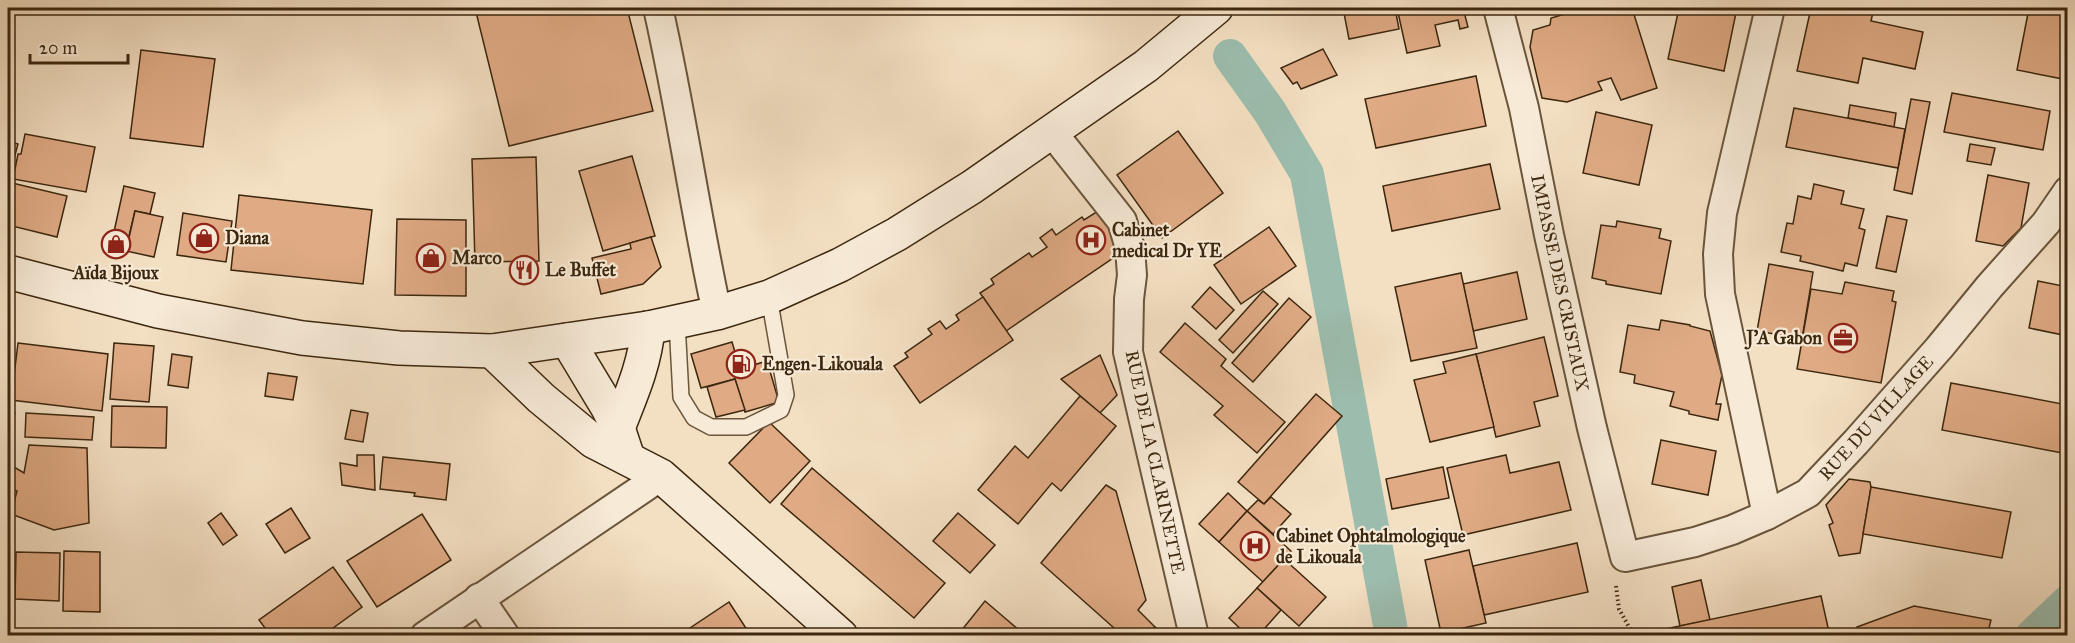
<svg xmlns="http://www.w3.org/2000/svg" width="2075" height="643" font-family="'IM FELL Great Primer',serif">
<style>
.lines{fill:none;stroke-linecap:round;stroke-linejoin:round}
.canal{stroke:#9cbdae;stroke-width:34}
.building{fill:#dfaa84;stroke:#3c270f;stroke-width:1.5}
.service-casing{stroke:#6a553c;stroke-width:18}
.minor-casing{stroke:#6a553c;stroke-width:32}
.secondary-casing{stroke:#3c270f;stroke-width:36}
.path{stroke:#3c270f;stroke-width:4;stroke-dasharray:1.5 3;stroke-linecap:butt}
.service{stroke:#f7ead7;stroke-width:15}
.minor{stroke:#f7ead7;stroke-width:28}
.secondary{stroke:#f7ead7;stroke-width:33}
.labels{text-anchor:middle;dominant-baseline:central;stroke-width:4.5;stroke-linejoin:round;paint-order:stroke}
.poi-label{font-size:18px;font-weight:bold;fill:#3c270f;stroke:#f7ead7;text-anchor:start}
.street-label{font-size:18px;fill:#3c270f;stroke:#f7ead7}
</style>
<rect width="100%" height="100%" fill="#f3dfc2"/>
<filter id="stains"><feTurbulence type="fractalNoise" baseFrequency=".00333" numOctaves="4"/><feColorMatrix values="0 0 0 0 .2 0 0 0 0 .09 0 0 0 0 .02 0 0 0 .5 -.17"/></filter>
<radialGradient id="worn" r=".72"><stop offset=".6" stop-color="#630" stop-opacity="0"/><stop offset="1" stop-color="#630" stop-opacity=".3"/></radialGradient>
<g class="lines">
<!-- canal -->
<g class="canal">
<polyline points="1230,56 1270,112 1307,174 1392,636"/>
<polyline points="2032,636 2068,602"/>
</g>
</g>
<!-- building -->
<g class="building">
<polygon points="475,8 627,8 653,111 509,146"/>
<polygon points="1343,8 1395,8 1399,29 1349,39"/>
<polygon points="1397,8 1463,8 1468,27 1460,29 1458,20 1435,25 1440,46 1407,53"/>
<polygon points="1586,8 1632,8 1657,88 1621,100 1611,78 1598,82 1602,90 1567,102 1542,98 1530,47 1533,30 1550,25 1551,18"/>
<polygon points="1679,8 1737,8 1724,71 1668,59"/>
<polygon points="1811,8 1874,8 1871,21 1923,32 1915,69 1863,58 1858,83 1797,71"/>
<polygon points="2029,8 2068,8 2068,80 2017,70"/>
<polygon points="1323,49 1337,75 1301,89 1297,82 1293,84 1281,68"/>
<polygon points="141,50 215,59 203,147 130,138"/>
<polygon points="1476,76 1486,126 1376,148 1365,99"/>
<polygon points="1952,93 2050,111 2043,150 1944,132"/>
<polygon points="1911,99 1930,102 1912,194 1894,190"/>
<polygon points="1850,105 1896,113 1894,127 1848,118"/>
<polygon points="1794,108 1905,129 1898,168 1786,147"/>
<polygon points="1596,112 1652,125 1639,185 1583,173"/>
<polygon points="1178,131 1223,193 1162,238 1117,175"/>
<polygon points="25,134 95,147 86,192 13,179 18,154 21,154"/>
<polygon points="8,141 18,144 8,181"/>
<polygon points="1970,144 1995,148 1991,165 1967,161"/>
<polygon points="632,156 655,236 603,251 579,171"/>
<polygon points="536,157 539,261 475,262 472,159"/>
<polygon points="1490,164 1500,209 1392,231 1383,186"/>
<polygon points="1988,175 2029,183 2021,228 2003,246 1976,241"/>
<polygon points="8,182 67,196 57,237 8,225"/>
<polygon points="1814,184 1844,191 1841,204 1864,209 1859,228 1865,230 1857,266 1845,263 1843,271 1800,261 1801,256 1781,252 1787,223 1793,224 1798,196 1811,199"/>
<polygon points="124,186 155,193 150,214 135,211 125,253 110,250"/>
<polygon points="239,195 372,210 363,284 231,270"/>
<polygon points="135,211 163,217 154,257 126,251"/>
<polygon points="1098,211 1125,250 1006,331 980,293 994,284 991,279 1029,253 1032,257 1047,247 1040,238 1052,229 1056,235 1082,217 1084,220"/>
<polygon points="183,213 232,221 226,262 177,255"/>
<polygon points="1887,216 1907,220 1896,272 1876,268"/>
<polygon points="397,219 466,220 466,296 395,295"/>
<polygon points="1617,221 1661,229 1659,238 1671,241 1661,294 1606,284 1606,281 1592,278 1601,225 1616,227"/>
<polygon points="1269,227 1296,266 1241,304 1214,265"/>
<polygon points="651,237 661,267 643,284 601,294 592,258 631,249 630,243"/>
<polygon points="1769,264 1813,272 1802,339 1757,331"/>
<polygon points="1517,272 1527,319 1473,331 1463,284"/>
<polygon points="1461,273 1477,348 1411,361 1395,287"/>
<polygon points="2038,281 2068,287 2068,336 2029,328"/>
<polygon points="1845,282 1894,291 1892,301 1896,302 1881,383 1797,369 1811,289 1842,294"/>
<polygon points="1210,287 1234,310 1216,329 1192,307"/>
<polygon points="1263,291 1278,304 1233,353 1219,340"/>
<polygon points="983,297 1013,340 920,403 894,366 908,357 905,353 932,334 928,329 940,321 946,329 959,320 956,315"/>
<polygon points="1289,298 1311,317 1253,382 1232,363"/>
<polygon points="1661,320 1690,325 1690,326 1710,331 1722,375 1716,404 1721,404 1718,420 1689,414 1689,411 1670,406 1674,392 1634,383 1635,375 1620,372 1628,325 1659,330"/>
<polygon points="1185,323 1226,359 1221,366 1285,422 1257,453 1214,415 1223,406 1160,352"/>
<polygon points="1544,337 1558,396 1534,402 1540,426 1496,437 1476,354"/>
<polygon points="732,342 740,369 767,361 779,402 745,412 735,379 701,388 691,354"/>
<polygon points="18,343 108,354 102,411 11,400"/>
<polygon points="114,343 154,346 149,402 110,399"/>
<polygon points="172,354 192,357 188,388 168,385"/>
<polygon points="1476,354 1494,427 1430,442 1414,380 1446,373 1443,362"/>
<polygon points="1100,355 1117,395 1100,413 1061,379"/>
<polygon points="268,373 297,377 293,400 265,396"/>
<polygon points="735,379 745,410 716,417 707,387"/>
<polygon points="1951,383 2068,405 2068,454 1942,430"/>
<polygon points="1316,394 1342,416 1264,504 1238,482"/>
<polygon points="1080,396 1116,426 1061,491 1052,483 1018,524 978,490 1015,446 1028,458"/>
<polygon points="112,406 167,407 166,448 111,447"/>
<polygon points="351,410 368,413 363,442 345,439"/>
<polygon points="8,411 15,413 8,439"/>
<polygon points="26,413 94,417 92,440 25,437"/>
<polygon points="769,422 810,461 770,503 729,463"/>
<polygon points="1661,440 1716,451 1708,495 1652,484"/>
<polygon points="29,445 87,448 89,523 54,530 11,514 17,491 8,488 8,469 9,464 24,473"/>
<polygon points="357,455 374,455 375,490 342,485 340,463 357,466"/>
<polygon points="1506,455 1510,473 1559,462 1571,510 1463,535 1447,468"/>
<polygon points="383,457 450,464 446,500 414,496 415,493 380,489"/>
<polygon points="1443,467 1449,498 1392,509 1386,479"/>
<polygon points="812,468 945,583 914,618 781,504"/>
<polygon points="1849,479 1870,482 1871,487 1860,553 1839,556 1829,525 1833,523 1826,505"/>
<polygon points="1106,485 1116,491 1146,600 1138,610 1155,627 1147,636 1123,636 1041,563"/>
<polygon points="1871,487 2011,512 2002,558 1863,534"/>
<polygon points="1228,493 1247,511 1219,542 1199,524"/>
<polygon points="1271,497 1291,514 1273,534 1247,511 1258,500 1264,504"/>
<polygon points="291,508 310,538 285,553 266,524"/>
<polygon points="1247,511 1291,551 1263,582 1219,542"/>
<polygon points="221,513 237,535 223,545 208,523"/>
<polygon points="958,513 995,545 970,573 933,541"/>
<polygon points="422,514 451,560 377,607 347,561"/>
<polygon points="1577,543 1588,592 1484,615 1473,566"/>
<polygon points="1469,550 1486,623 1441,633 1425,560"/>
<polygon points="64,551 100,552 100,612 63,611"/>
<polygon points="16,552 60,553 59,601 15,599"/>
<polygon points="1284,559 1326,597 1299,626 1257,588"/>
<polygon points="333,567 362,607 322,636 271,636 259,620"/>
<polygon points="1701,580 1710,620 1680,626 1672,587"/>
<polygon points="1257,588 1281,610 1258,636 1248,636 1229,618"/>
<polygon points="1821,596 1829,632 1814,636 1652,636 1651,632"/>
<polygon points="985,601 1026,636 957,636"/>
<polygon points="729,602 751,636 678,636"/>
<polygon points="1914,606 1991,620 1987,636 1860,636 1857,627"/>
<polygon points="1155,627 1164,636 1147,636"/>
</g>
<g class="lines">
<!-- service casing -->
<g class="service-casing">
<polyline id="service" points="677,322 681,397 694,418 711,427 746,427 781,410 786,395 769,297"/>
</g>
<!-- minor casing -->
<g class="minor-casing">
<g id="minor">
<path d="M658,8C681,109 695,212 717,313"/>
<polyline points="1498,8 1524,108 1549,235 1592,428 1625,557 1695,542 1732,530 1767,515 1808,493 1856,442 1939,348 1989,287 2046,223 2068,191"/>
<polyline points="1052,132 1122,221 1130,248 1132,275 1129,299 1128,352 1194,636"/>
<polyline points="1767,515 1720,294 1718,254 1722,213 1770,8"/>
<polyline points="479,598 505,636"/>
<polyline points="425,636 661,476"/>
</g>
</g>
<!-- secondary casing -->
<g class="secondary-casing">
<g id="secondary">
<polyline points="8,272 158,311 302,338 399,348 492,351 648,328 717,313 769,297 840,265 897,234 972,187 1146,66 1216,8"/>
<polyline points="567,340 608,408 618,428 628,458"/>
<polyline points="492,351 541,398 593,441 661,476 841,636"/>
<path d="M618,428C631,395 645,364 648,328"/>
</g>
</g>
<!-- path -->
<polyline class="path" points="1616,586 1619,609 1634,636"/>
<!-- service -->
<use href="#service" class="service"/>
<!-- minor -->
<use href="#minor" class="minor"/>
<!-- secondary -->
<use href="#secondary" class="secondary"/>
</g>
<!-- icons -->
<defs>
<g id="shop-ring" transform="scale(1.5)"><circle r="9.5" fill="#f7ead7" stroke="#8f2418" stroke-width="1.5"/><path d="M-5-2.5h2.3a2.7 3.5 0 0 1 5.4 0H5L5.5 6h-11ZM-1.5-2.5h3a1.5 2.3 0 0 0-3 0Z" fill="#8f2418"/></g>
<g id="hospital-ring" transform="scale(1.5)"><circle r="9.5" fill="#f7ead7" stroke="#8f2418" stroke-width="1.5"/><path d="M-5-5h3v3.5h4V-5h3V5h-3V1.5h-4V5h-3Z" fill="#8f2418"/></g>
<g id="restaurant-ring" transform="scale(1.5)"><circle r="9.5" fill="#f7ead7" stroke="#8f2418" stroke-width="1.5"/><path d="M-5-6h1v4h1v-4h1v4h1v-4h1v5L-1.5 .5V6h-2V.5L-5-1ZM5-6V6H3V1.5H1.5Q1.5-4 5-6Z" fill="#8f2418"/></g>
<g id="office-ring" transform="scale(1.5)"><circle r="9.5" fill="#f7ead7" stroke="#8f2418" stroke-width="1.5"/><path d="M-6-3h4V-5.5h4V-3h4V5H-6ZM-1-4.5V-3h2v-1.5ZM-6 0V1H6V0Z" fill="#8f2418"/></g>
<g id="fuel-ring" transform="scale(1.5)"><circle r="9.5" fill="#f7ead7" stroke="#8f2418" stroke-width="1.5"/><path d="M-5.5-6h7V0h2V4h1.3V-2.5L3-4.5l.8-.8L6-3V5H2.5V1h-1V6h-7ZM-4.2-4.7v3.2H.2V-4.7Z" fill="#8f2418"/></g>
</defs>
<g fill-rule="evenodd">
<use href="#shop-ring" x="204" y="238"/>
<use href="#hospital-ring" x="1091" y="240"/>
<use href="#shop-ring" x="116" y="244"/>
<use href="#shop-ring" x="431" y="258"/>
<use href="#restaurant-ring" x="524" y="270"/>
<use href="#office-ring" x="1843" y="338"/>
<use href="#fuel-ring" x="741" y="364"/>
<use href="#hospital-ring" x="1255" y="546"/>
</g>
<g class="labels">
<!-- poi labels -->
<g class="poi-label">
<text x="1112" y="230">Cabinet<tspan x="1112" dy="21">medical Dr YE</tspan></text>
<text x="225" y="238">Diana</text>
<text x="452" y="258">Marco</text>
<text x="545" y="270">Le Buffet</text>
<text x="116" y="273" text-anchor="middle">Aïda Bijoux</text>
<text x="1822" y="338" text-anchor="end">J'A Gabon</text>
<text x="762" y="364">Engen-Likouala</text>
<text x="1276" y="536">Cabinet Ophtalmologique<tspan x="1276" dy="21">de Likouala</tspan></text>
</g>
<!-- street labels -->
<g class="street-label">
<text transform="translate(1560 283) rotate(78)">IMPASSE DES CRISTAUX</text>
<text transform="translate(1876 418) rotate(-48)">RUE DU VILLAGE</text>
<text transform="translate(1155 462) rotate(78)">RUE DE LA CLARINETTE</text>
</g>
</g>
<!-- margin -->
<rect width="2075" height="643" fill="none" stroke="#f3dfc2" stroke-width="30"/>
<rect x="9" y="9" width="2057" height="625" fill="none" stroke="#3c270f" stroke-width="3"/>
<rect x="15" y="15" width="2045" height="613" fill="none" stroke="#3c270f" stroke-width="1.5"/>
<!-- scale -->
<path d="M30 54v9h98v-9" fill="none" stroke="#3c270f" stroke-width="3"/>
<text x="39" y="54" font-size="18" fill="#3c270f" stroke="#f7ead7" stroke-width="4.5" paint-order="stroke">20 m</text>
<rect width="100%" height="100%" filter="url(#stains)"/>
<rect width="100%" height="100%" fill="url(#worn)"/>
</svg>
